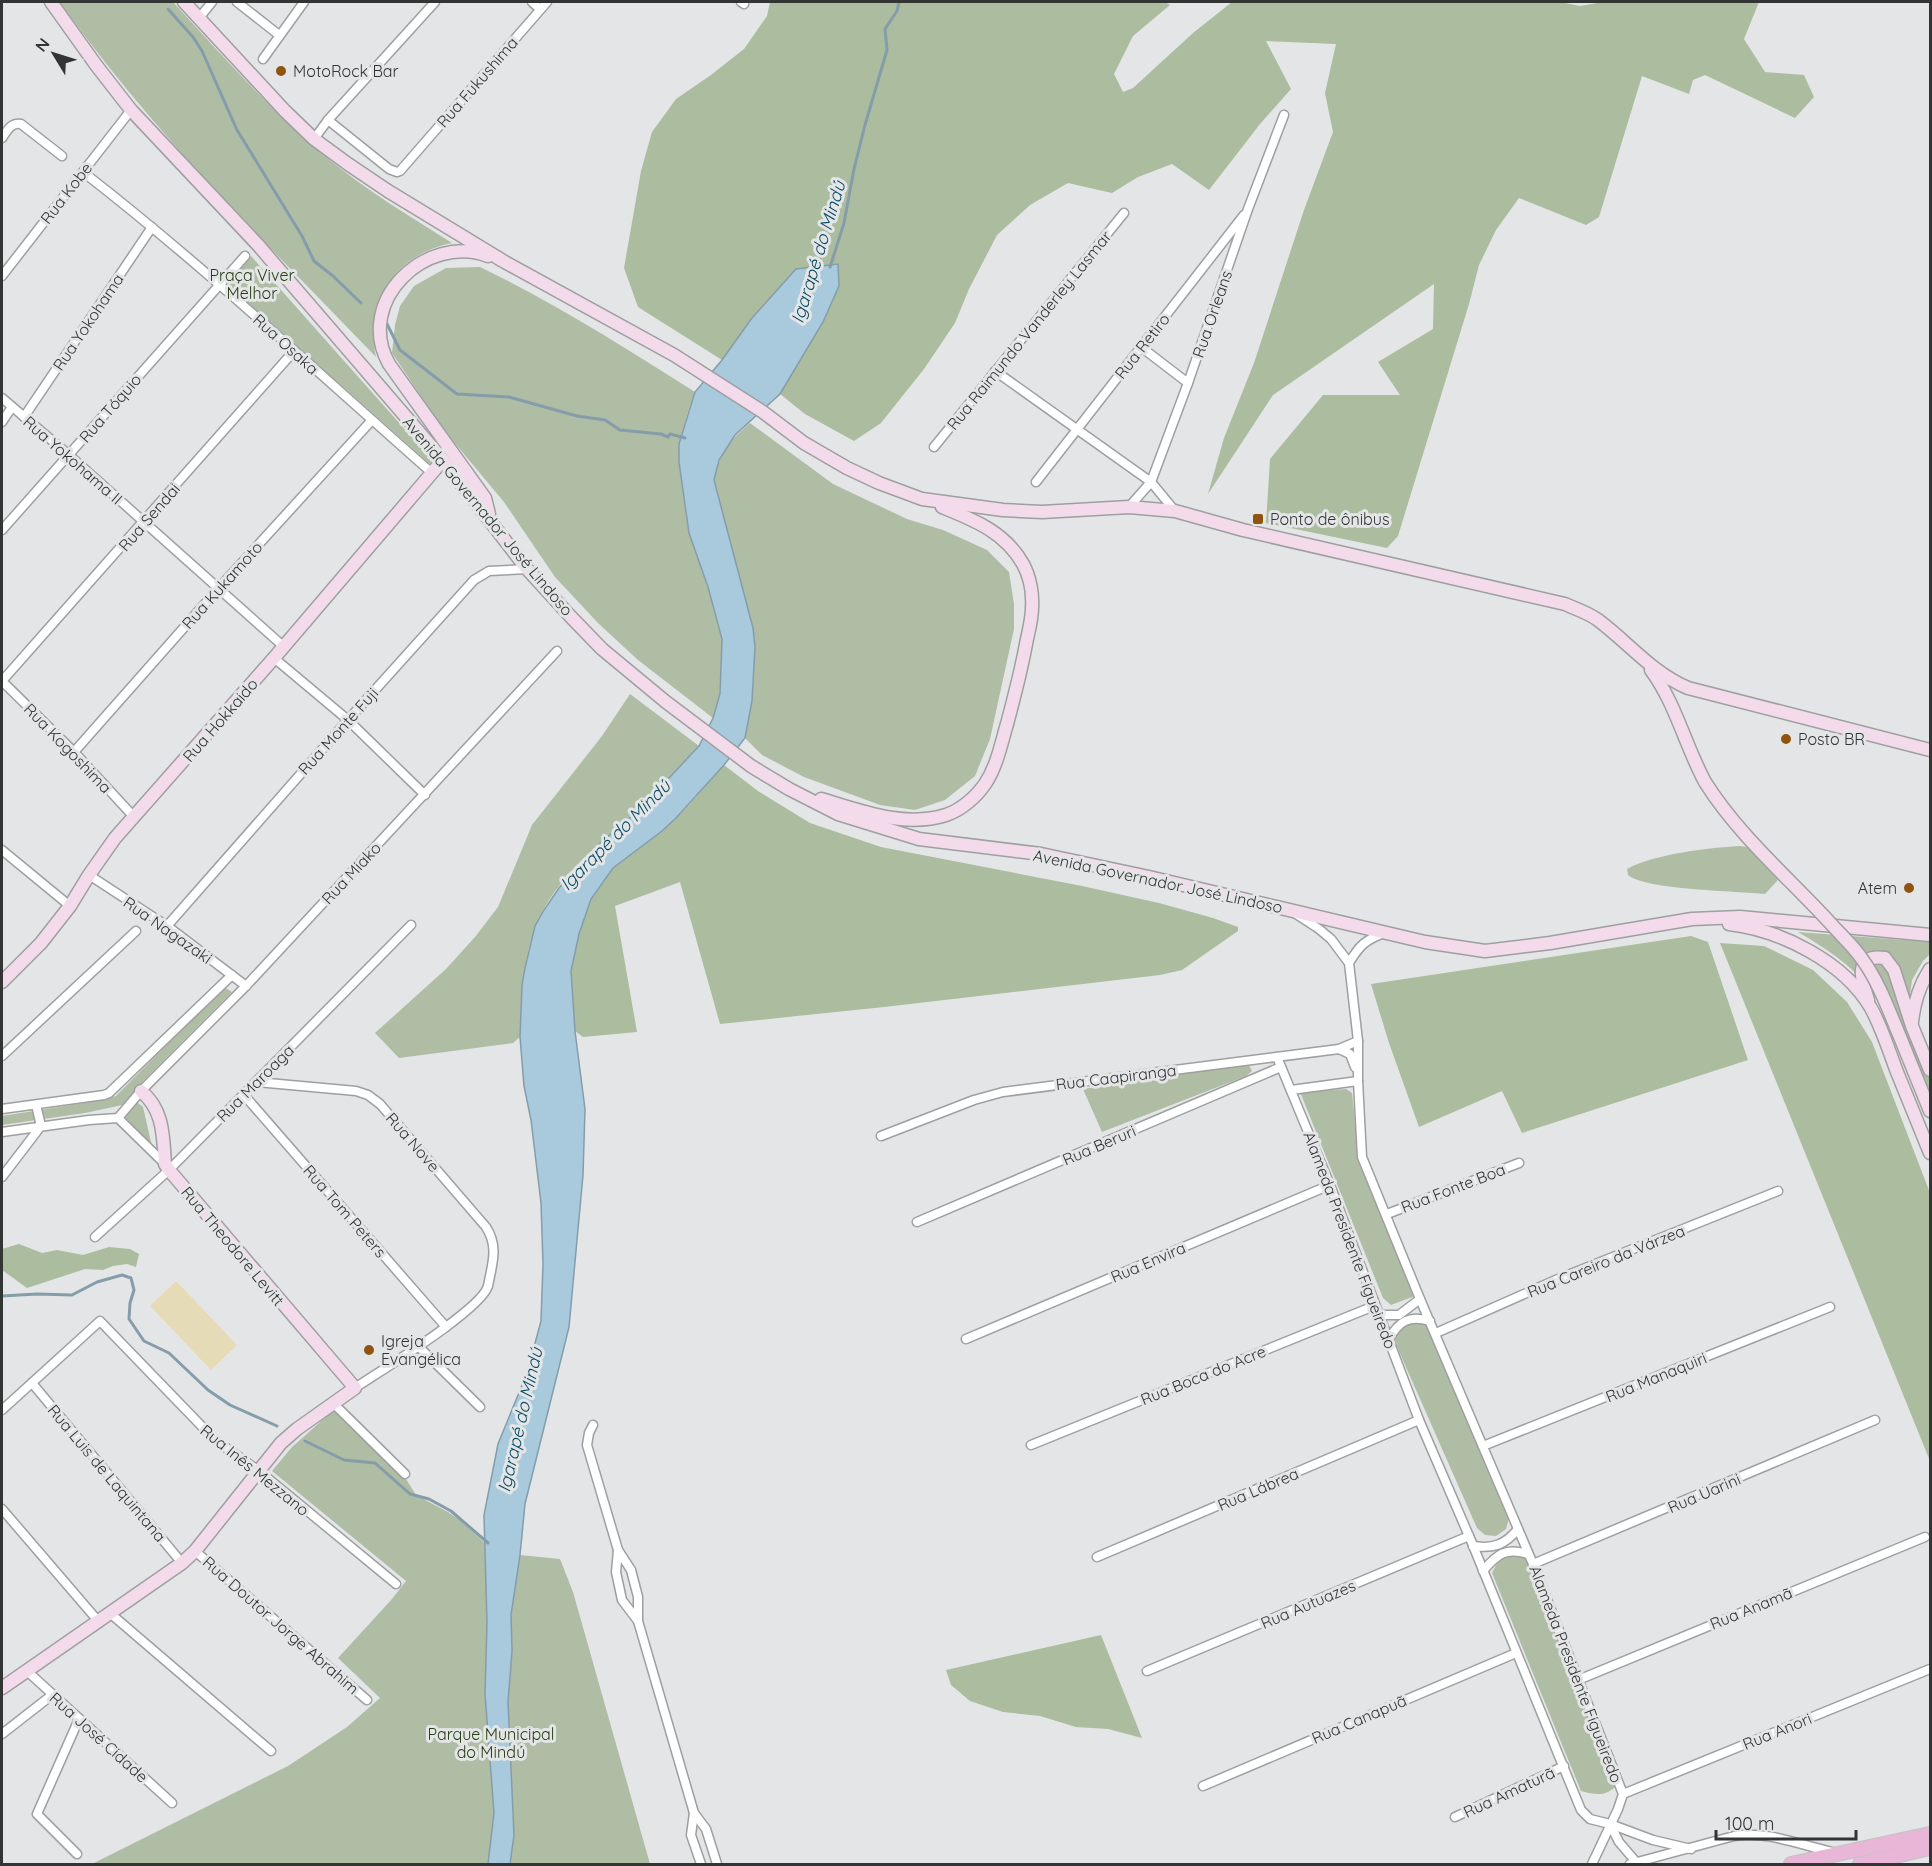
<svg xmlns="http://www.w3.org/2000/svg" width="1932" height="1866" font-family="Quicksand,sans-serif">
<style>
.green{fill:#afbda5}
.forest{fill:#abbc9f}
.sand{fill:#e5dcb7}
.water{fill:#a8cadc;stroke:#859daa;stroke-width:1.5}
.lines{fill:none;stroke-linecap:round;stroke-linejoin:round}
.stream{stroke:#859daa;stroke-width:3}
.street-casing{stroke:#9e9fa0;stroke-width:11}
.secondary-casing{stroke:#9e9fa0;stroke-width:15}
.primary-casing{stroke:#c2c2c2;stroke-width:16}
.street{stroke:#fff;stroke-width:8}
.secondary{stroke:#f4dbeb;stroke-width:12}
.primary{stroke:#e8b6d7;stroke-width:14}
.secondary-bridge-casing{stroke:#9e9fa0;stroke-width:15;stroke-linecap:butt}
.secondary-bridge{stroke:#f4dbeb;stroke-width:12}
.poi-dot{fill:#8e5410;stroke:#e4e5e7;stroke-width:2}
.labels{text-anchor:middle;dominant-baseline:central;stroke-width:6;stroke-linejoin:round;paint-order:stroke}
.poi-label{font-size:16px;fill:#333434;stroke:#e4e5e7;text-anchor:start}
.street-label{font-size:16px;fill:#333434;stroke:#e4e5e7}
.park-label{font-size:16px;fill:#273e12;stroke:#e4e5e7}
.water-label{font-size:18px;font-style:italic;fill:#084b64;stroke:#e4e5e7}
</style>
<rect width="100%" height="100%" fill="#e4e5e7"/>
<!-- green -->
<g class="green">
<path d="M60,2H173C224,57 273,114 331,161C369,192 411,217 452,243C396,254 364,300 376,357C266,243 151,131 60,2Z"/>
<polygon points="251,256 433,461 430,464 226,283"/>
<path d="M480,267C556,304 624,347 695,392L687,415L679,462L689,533L708,587L722,639L720,694L713,718L638,660L598,623L555,577L504,502L443,429L392,353L395,325L400,306L414,286L446,268Z"/>
<path d="M750,423L833,484L907,519L943,530L987,550L1009,572L1014,604V629L990,739L975,776L945,800L915,810L880,805L804,777L762,755L745,738C752,701 756,665 753,628L714,480C720,452 729,441 750,423Z"/>
<path d="M630,694L699,746C679,767 660,789 639,809C626,822 611,833 598,845C573,867 546,897 535,928C522,963 522,1000 520,1037L513,1043L399,1058L375,1033L446,969L475,937L498,907L532,825L602,736Z"/>
<path d="M1739,846L1756,848L1778,863L1777,881L1765,894C1738,891 1645,890 1628,875L1627,869C1654,854 1708,848 1739,846Z"/>
<path d="M1798,932L1930,942V954L1923,961L1912,980L1908,1008L1930,1072V1122C1914,1080 1900,1035 1876,998C1858,969 1827,949 1798,932Z"/>
<polygon points="224,987 232,992 142,1082 132,1095 132,1102 138,1103 143,1107 153,1151 129,1126 126,1119 127,1104 85,1113 2,1125 2,1116 84,1103 116,1096"/>
<polygon points="1248,1063 1252,1071 1246,1076 1102,1132 1083,1089"/>
<polygon points="1346,1089 1352,1093 1358,1149 1415,1296 1391,1305 1383,1298 1300,1092"/>
<polygon points="1413,1321 1420,1322 1430,1328 1509,1518 1506,1529 1496,1536 1485,1535 1477,1528 1394,1340 1400,1326"/>
<polygon points="335,1409 406,1479 416,1495 448,1512 461,1521 489,1547 520,1555 560,1559 573,1592 650,1864 92,1864 288,1766 347,1727 380,1698 338,1658 392,1599 406,1581 272,1471 292,1447"/>
<path d="M1511,1553L1521,1554L1525,1558L1617,1785C1606,1797 1596,1795 1581,1791L1492,1573L1499,1559Z"/>
</g>
<!-- forest -->
<g class="forest">
<polygon points="770,2 1165,2 1170,5 1133,36 1114,74 1123,92 1133,88 1193,33 1232,2 1560,2 1580,6 1603,2 1759,2 1744,39 1765,72 1804,75 1814,97 1795,118 1705,75 1693,80 1689,94 1642,76 1599,217 1586,225 1519,198 1496,230 1479,265 1469,304 1398,536 1387,548 1266,523 1270,459 1323,395 1400,395 1378,362 1433,329 1434,284 1273,395 1208,494 1224,438 1254,363 1304,210 1333,132 1325,93 1336,44 1266,41 1291,89 1260,124 1209,190 1172,164 1138,177 1112,193 1068,183 1030,205 997,235 969,289 955,323 924,369 881,423 854,441 805,414 780,394 823,322 839,286 752,318 722,360 638,307 624,268 641,171 652,132 676,99 711,75 744,49 767,16"/>
<polygon points="724,765 758,791 810,823 881,847 1082,886 1159,903 1213,918 1238,927 1238,931 1182,970 1160,975 884,1007 720,1024 680,882 615,906 637,1032 583,1037 575,1031 571,971 579,934 591,899 613,868 662,831 689,805"/>
<polygon points="1691,936 1708,942 1748,1060 1522,1133 1502,1091 1419,1127 1389,1043 1371,984"/>
<polygon points="1720,943 1764,946 1813,970 1847,1002 1872,1042 1930,1193 1930,1461"/>
<polygon points="19,1244 42,1253 57,1250 83,1255 109,1247 130,1249 139,1254 136,1267 127,1264 113,1266 103,1270 85,1269 27,1288 2,1270 2,1249"/>
<polygon points="1101,1635 1142,1738 1108,1729 1076,1727 1040,1716 1003,1712 970,1701 951,1685 946,1670"/>
</g>
<!-- sand -->
<polygon class="sand" points="176,1281 237,1345 211,1370 150,1306"/>
<!-- water -->
<polygon class="water" points="838,264 839,286 823,322 780,394 735,435 719,460 714,480 753,628 755,647 752,701 745,738 724,765 676,818 662,831 613,868 591,899 579,934 571,971 575,1031 585,1109 583,1175 569,1327 525,1504 520,1555 511,1615 512,1651 508,1702 514,1835 510,1864 488,1864 494,1813 485,1694 487,1623 484,1515 498,1444 527,1373 541,1321 543,1264 541,1203 531,1120 524,1086 520,1037 522,985 525,968 535,926 544,910 559,888 597,846 639,810 699,746 713,718 720,694 722,639 708,587 689,533 679,462 679,444 695,392 722,360 752,318 796,269"/>
<g class="lines">
<!-- stream -->
<g class="stream">
<polyline points="168,9 193,37 202,51 237,130 302,236 314,261 333,276 361,303"/>
<polyline points="830,267 844,223 854,169 865,125 887,50 885,29 897,11 899,2"/>
<polyline points="387,324 400,350 457,394 509,397 577,416 605,420 620,430 661,434 668,437 670,434 685,438"/>
<polyline points="2,1296 37,1294 72,1295 97,1282 122,1275 131,1278 134,1290 130,1303 129,1319 144,1341 169,1353 208,1390 230,1405 277,1426"/>
<polyline points="305,1441 344,1460 375,1463 410,1494 429,1499 451,1511 488,1543"/>
</g>
<!-- street casing -->
<g class="street-casing">
<g id="street">
<polyline points="237,2 279,35"/>
<polyline points="532,2 540,9"/>
<polyline points="741,2 744,4"/>
<polyline points="199,18 212,2"/>
<polyline points="263,59 304,2"/>
<polyline points="328,120 389,169 397,172 400,171 547,2"/>
<path d="M2,138C7,131 11,122 21,124L62,156"/>
<polyline points="314,139 328,120 435,2"/>
<path d="M83,172C204,266 317,372 432,473"/>
<polyline points="2,276 131,110"/>
<polyline points="1141,347 1188,383"/>
<polyline points="995,371 1151,482 1175,511"/>
<polyline points="2,398 69,455 283,646"/>
<polyline points="24,417 152,227"/>
<polyline points="2,422 12,407"/>
<polyline points="934,447 1124,213"/>
<polyline points="1036,482 1244,215"/>
<polyline points="1129,507 1151,482 1188,383 1248,209 1284,115"/>
<polyline points="2,530 245,256"/>
<polyline points="274,658 348,720 425,795"/>
<polyline points="2,681 294,351"/>
<polyline points="2,681 74,752 134,817"/>
<polyline points="74,752 218,589 372,420"/>
<polyline points="2,850 70,906"/>
<polyline points="89,875 167,926 246,986"/>
<polyline points="1296,914 1319,929 1331,939 1349,963 1358,1041 1358,1081 1362,1157 1420,1299 1533,1564 1623,1794 1618,1809 1592,1864"/>
<polyline points="167,926 348,720 474,580 489,571 527,569"/>
<path d="M1349,963C1359,946 1365,940 1384,933"/>
<polyline points="1339,1049 1350,1054 1355,1067"/>
<polyline points="2,1056 136,931"/>
<polyline points="1277,1057 1330,1185 1419,1420 1472,1543 1581,1810 1590,1819 1610,1824 1653,1840 1691,1849"/>
<path d="M257,1082L356,1091L368,1095L380,1104L486,1227C499,1247 492,1264 488,1286C481,1310 380,1371 355,1388"/>
<polyline points="1291,1090 1358,1081"/>
<polyline points="244,1095 446,1327"/>
<polyline points="2,1109 104,1095 109,1093 232,975"/>
<polyline points="118,1118 165,1164"/>
<polyline points="2,1132 89,1120 118,1118 141,1091 246,986 557,651"/>
<polyline points="881,1136 974,1100 1003,1092 1339,1049 1358,1041"/>
<polyline points="2,1177 41,1126 36,1105"/>
<polyline points="1387,1214 1519,1163"/>
<polyline points="917,1222 1281,1067"/>
<polyline points="95,1237 169,1170 411,925"/>
<polyline points="1379,1315 1399,1315 1420,1299"/>
<polyline points="1436,1333 1558,1279 1778,1191"/>
<polyline points="966,1339 1330,1185"/>
<path d="M1389,1339C1399,1321 1409,1315 1430,1321"/>
<polyline points="418,1346 480,1407"/>
<polyline points="32,1383 182,1563"/>
<polyline points="333,1403 405,1474"/>
<polyline points="2,1410 100,1321 215,1440 259,1471 396,1584"/>
<polyline points="593,1425 589,1433 587,1445 618,1550 631,1570 638,1597 638,1621 694,1813 691,1835 701,1864"/>
<polyline points="1031,1445 1374,1306"/>
<polyline points="1483,1446 1830,1307"/>
<polyline points="2,1509 99,1622"/>
<path d="M1473,1546C1493,1549 1505,1545 1518,1529"/>
<polyline points="618,1550 616,1572 622,1600 638,1621"/>
<polyline points="195,1551 367,1700"/>
<polyline points="1097,1557 1419,1420"/>
<polyline points="1533,1564 1875,1420"/>
<path d="M1483,1571C1497,1554 1506,1547 1528,1554"/>
<polyline points="111,1614 271,1751"/>
<polyline points="27,1671 172,1803"/>
<polyline points="1147,1671 1469,1536"/>
<polyline points="1578,1680 1925,1537"/>
<polyline points="2,1734 52,1695"/>
<polyline points="1203,1786 1516,1653"/>
<polyline points="1623,1794 1930,1669"/>
<polyline points="694,1813 706,1829 717,1864"/>
<polyline points="1455,1817 1564,1766"/>
<polyline points="1610,1824 1619,1842 1637,1863"/>
<polyline points="77,1854 37,1814 79,1719"/>
<path d="M1630,1864L1734,1836C1765,1830 1801,1845 1832,1852"/>
</g>
</g>
<!-- secondary casing -->
<g class="secondary-casing">
<g id="secondary">
<polyline points="51,2 96,65 131,110 258,245 443,460 527,569 571,617 602,649 666,702 751,766 789,789 838,814 919,839 1041,854 1149,877 1425,942 1485,951 1550,943 1692,919 1740,917 1930,935"/>
<path d="M184,2L285,111L314,139L348,164L388,191L503,261L674,355L763,412L804,443L847,468L879,483L922,499L1003,510L1042,512L1129,507L1175,511L1243,530L1565,604C1576,609 1589,613 1598,620C1630,644 1651,672 1688,688L1930,750"/>
<path d="M488,256C426,233 354,301 389,364L485,498L489,514"/>
<path d="M1651,670C1676,704 1685,745 1705,782"/>
<path d="M821,799C861,811 904,828 946,815C961,810 976,797 985,784C997,766 1001,744 1007,724C1014,698 1021,671 1026,644C1028,633 1032,620 1032,608C1033,594 1030,577 1023,564C1005,532 974,520 942,507"/>
<path d="M1729,924C1781,930 1844,962 1871,1008C1882,1028 1889,1051 1897,1072C1908,1099 1919,1126 1930,1153"/>
<polyline points="2,982 41,943 70,906 89,875 115,838 274,658 443,460"/>
<path d="M1868,1000C1862,982 1852,953 1885,958L1894,970L1912,1026L1930,1070"/>
<path d="M1912,1022C1914,1002 1919,986 1930,969"/>
<polyline points="1900,1037 1930,1111"/>
<path d="M2,1688L182,1563L195,1551L281,1443L297,1429L355,1388L169,1170L165,1164C163,1136 164,1110 141,1091"/>
</g>
</g>
<!-- primary casing -->
<g class="primary-casing">
<g id="primary">
<polyline points="1791,1864 1930,1834"/>
<polyline points="1860,1864 1930,1848"/>
</g>
</g>
<!-- street -->
<use href="#street" class="street"/>
<!-- secondary -->
<use href="#secondary" class="secondary"/>
<!-- primary -->
<use href="#primary" class="primary"/>
<!-- secondary-bridge casing -->
<g class="secondary-bridge-casing">
<path id="secondary-bridge" d="M1705,782C1739,836 1789,878 1832,925C1842,936 1854,947 1862,959C1879,982 1889,1011 1900,1037"/>
</g>
<!-- secondary-bridge -->
<use href="#secondary-bridge" class="secondary-bridge"/>
</g>
<!-- markers -->
<g class="poi-dot">
<circle cx="281" cy="71" r="6"/>
<rect x="1252" y="513" width="12" height="12" rx="3"/>
<circle cx="1786" cy="739" r="6"/>
<circle cx="1909" cy="888" r="6"/>
<circle cx="369" cy="1350" r="6"/>
</g>
<g class="labels">
<!-- poi labels -->
<g class="poi-label">
<text x="293" y="71">MotoRock Bar</text>
<text x="1270" y="519">Ponto de ônibus</text>
<text x="1798" y="739">Posto BR</text>
<text x="1897" y="888" text-anchor="end">Atem</text>
<text x="381" y="1341">Igreja<tspan x="381" dy="18">Evangélica</tspan></text>
</g>
<!-- street labels -->
<g class="street-label">
<text transform="translate(477 82) rotate(-49)">Rua Fukushima</text>
<text transform="translate(66 193) rotate(-52)">Rua Kobe</text>
<text transform="translate(1212 314) rotate(-71)">Rua Orleans</text>
<text transform="translate(88 322) rotate(-56)">Rua Yokohama</text>
<text transform="translate(1029 330) rotate(-51)">Rua Raimundo Vanderley Lasmar</text>
<text transform="translate(286 344) rotate(42)">Rua Osaka</text>
<text transform="translate(1142 346) rotate(-52)">Rua Retiro</text>
<text transform="translate(110 408) rotate(-49)">Rua Tóquio</text>
<text transform="translate(73 460) rotate(41)">Rua Yokohama II</text>
<text transform="translate(488 516) rotate(50)">Avenida Governador José Lindoso</text>
<text transform="translate(149 517) rotate(-49)">Rua Sendai</text>
<text transform="translate(222 585) rotate(-48)">Rua Kukamoto</text>
<text transform="translate(220 720) rotate(-49)">Rua Hokkaido</text>
<text transform="translate(338 731) rotate(-48)">Rua Monte Fuji</text>
<text transform="translate(68 748) rotate(46)">Rua Kogoshima</text>
<text transform="translate(351 873) rotate(-47)">Rua Miako</text>
<text transform="translate(1158 881) rotate(12)">Avenida Governador José Lindoso</text>
<text transform="translate(168 930) rotate(35)">Rua Nagazaki</text>
<text transform="translate(1116 1077) rotate(-7)">Rua Caapiranga</text>
<text transform="translate(255 1083) rotate(-45)">Rua Maroaga</text>
<text transform="translate(413 1142) rotate(49)">Rua Nove</text>
<text transform="translate(1099 1145) rotate(-23)">Rua Beruri</text>
<text transform="translate(1453 1188) rotate(-21)">Rua Fonte Boa</text>
<text transform="translate(345 1211) rotate(49)">Rua Tom Peters</text>
<text transform="translate(1350 1240) rotate(69)">Alameda Presidente Figueiredo</text>
<text transform="translate(233 1246) rotate(50)">Rua Theodore Levitt</text>
<text transform="translate(1606 1261) rotate(-22)">Rua Careiro da Várzea</text>
<text transform="translate(1148 1262) rotate(-23)">Rua Envira</text>
<text transform="translate(1203 1375) rotate(-22)">Rua Boca do Acre</text>
<text transform="translate(1656 1377) rotate(-22)">Rua Manaquiri</text>
<text transform="translate(255 1470) rotate(39)">Rua Inês Mezzano</text>
<text transform="translate(107 1473) rotate(50)">Rua Luis de Laquintana</text>
<text transform="translate(1258 1489) rotate(-23)">Rua Lábrea</text>
<text transform="translate(1704 1493) rotate(-23)">Rua Uarini</text>
<text transform="translate(1308 1604) rotate(-23)">Rua Autuazes</text>
<text transform="translate(1751 1608) rotate(-22)">Rua Anamã</text>
<text transform="translate(281 1625) rotate(41)">Rua Doutor Jorge Abrahim</text>
<text transform="translate(1576 1674) rotate(69)">Alameda Presidente Figueiredo</text>
<text transform="translate(1359 1719) rotate(-23)">Rua Canapuã</text>
<text transform="translate(1777 1731) rotate(-22)">Rua Anori</text>
<text transform="translate(99 1737) rotate(42)">Rua José Cidade</text>
<text transform="translate(1509 1792) rotate(-25)">Rua Amaturã</text>
</g>
<!-- park labels -->
<g class="park-label">
<text x="252" y="275">Praça Viver<tspan x="252" dy="18">Melhor</tspan></text>
<text x="491" y="1734">Parque Municipal<tspan x="491" dy="18">do Mindú</tspan></text>
</g>
<!-- water labels -->
<g class="water-label">
<text transform="translate(818 252) rotate(-73)">Igarapé do Mindú</text>
<text transform="translate(615 835) rotate(-45)">Igarapé do Mindú</text>
<text transform="translate(520 1420) rotate(-77)">Igarapé do Mindú</text>
</g>
</g>
<!-- border -->
<rect width="1932" height="1866" fill="none" stroke="#333434" stroke-width="6"/>
<!-- north arrow -->
<g transform="translate(54 54) rotate(308)" stroke="#e4e5e7" stroke-width="4.5" paint-order="stroke">
<path d="M0-4.5L10 22L0 15L-10 22Z" fill="#333434"/>
<text y="-9" font-size="16" font-weight="bold" text-anchor="middle" fill="#333434">N</text>
</g>
<!-- scale -->
<path d="M1716 1830v9h140v-9" fill="none" stroke="#333434" stroke-width="3"/>
<text x="1725" y="1830" font-size="18" fill="#333434" stroke="#e4e5e7" stroke-width="4.5" paint-order="stroke">100 m</text>
</svg>
